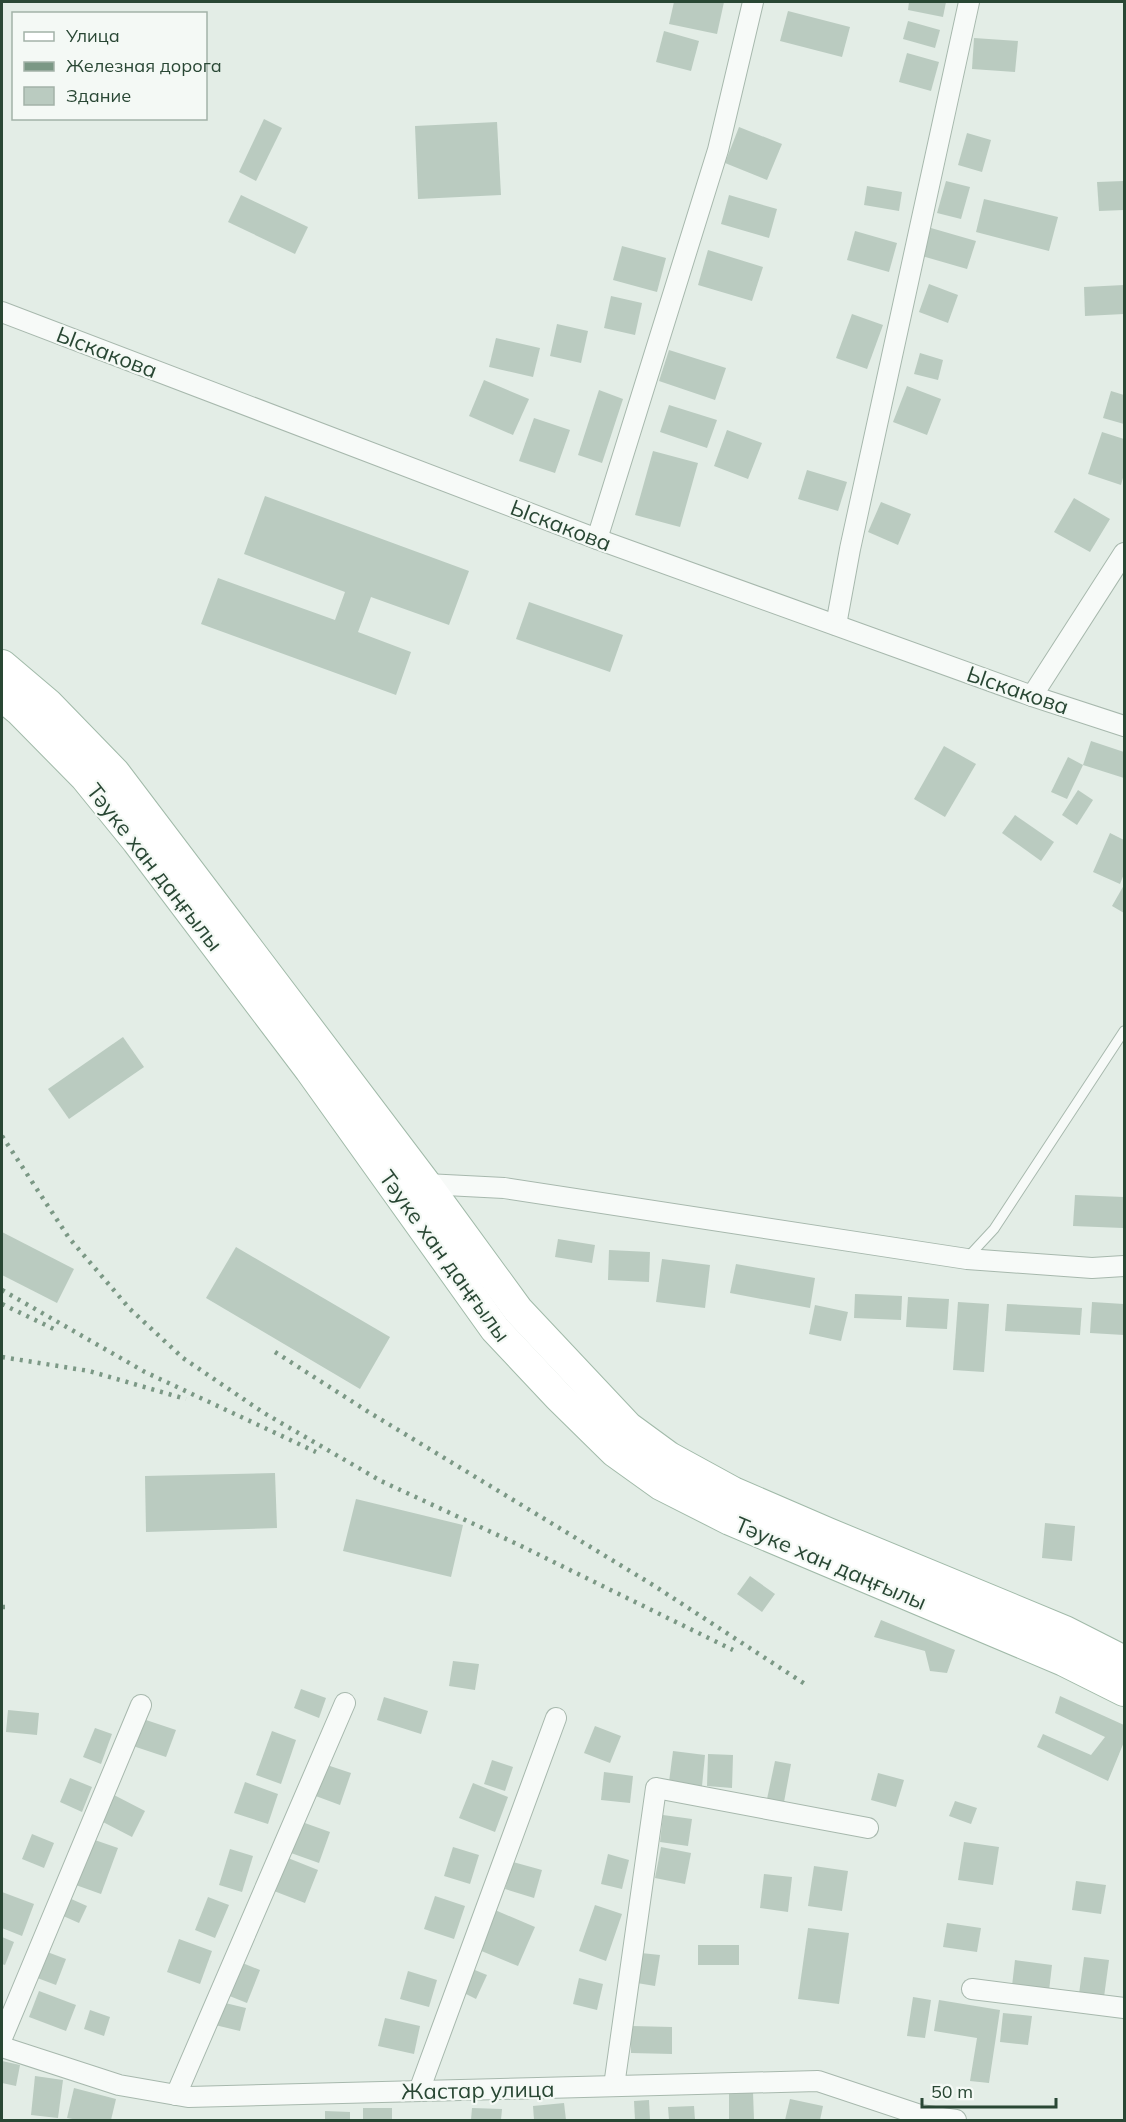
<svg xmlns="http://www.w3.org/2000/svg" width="1126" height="2122" font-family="Mulish,sans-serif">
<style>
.building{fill:#bacbc0}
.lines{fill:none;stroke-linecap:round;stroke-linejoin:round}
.lane-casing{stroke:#a7b8ad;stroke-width:11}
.street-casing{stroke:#a7b8ad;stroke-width:22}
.primary-casing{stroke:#a1baa9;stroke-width:32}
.lane{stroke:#f7faf8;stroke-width:9}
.street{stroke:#f7faf8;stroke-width:20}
.primary{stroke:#fff;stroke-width:30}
.rail{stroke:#7b9885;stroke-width:4.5;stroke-dasharray:3 6;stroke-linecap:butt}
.labels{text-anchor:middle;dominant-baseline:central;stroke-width:4.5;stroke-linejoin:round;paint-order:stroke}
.street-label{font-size:22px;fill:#294734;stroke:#f4f9f5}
</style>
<rect width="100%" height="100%" fill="#e3ede6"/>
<!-- building -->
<g class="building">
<polygon points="674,2 724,2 717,34 669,24"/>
<polygon points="909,2 946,2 943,17 908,10"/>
<polygon points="788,11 850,27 842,57 780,41"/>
<polygon points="908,21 940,30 935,48 903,39"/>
<polygon points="664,31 699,41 691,71 656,62"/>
<polygon points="974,38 1018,41 1015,72 972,69"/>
<polygon points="907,53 939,62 931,91 899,82"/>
<polygon points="264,119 282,128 256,181 239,172"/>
<polygon points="497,122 501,195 418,199 415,126"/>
<polygon points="739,127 782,144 767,180 725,163"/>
<polygon points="967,133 991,140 982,172 958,165"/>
<polygon points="946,181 970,187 961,219 937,213"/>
<polygon points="1124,181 1124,210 1099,211 1097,182"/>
<polygon points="867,186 902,192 899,211 864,205"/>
<polygon points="241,195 308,227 295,254 228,222"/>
<polygon points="729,195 777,209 769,238 721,224"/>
<polygon points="984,199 1058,217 1049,251 976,232"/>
<polygon points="931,228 976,241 967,269 922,256"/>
<polygon points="855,231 897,243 889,272 847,260"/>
<polygon points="622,246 666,258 657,292 613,280"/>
<polygon points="708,250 763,267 752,301 698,285"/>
<polygon points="929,284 958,295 948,323 919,312"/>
<polygon points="1124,285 1124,314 1085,316 1084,287"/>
<polygon points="611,296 642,303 635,335 604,328"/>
<polygon points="852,314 883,325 867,369 836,358"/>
<polygon points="557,324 588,331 581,363 550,356"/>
<polygon points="496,338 540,348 533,377 489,367"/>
<polygon points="669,350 726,368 715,400 659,381"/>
<polygon points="920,353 943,360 938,380 914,374"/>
<polygon points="484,380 529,399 513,435 469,416"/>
<polygon points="907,386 941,399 927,435 893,422"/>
<polygon points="599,390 623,399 602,463 578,455"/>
<polygon points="1111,391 1124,395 1124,424 1103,418"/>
<polygon points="669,405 717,420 707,448 660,432"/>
<polygon points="534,418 570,430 555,473 519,461"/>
<polygon points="727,430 762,443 748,479 714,466"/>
<polygon points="1102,432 1124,439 1124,474 1121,485 1088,474"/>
<polygon points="653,451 698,463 680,527 635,515"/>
<polygon points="807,470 847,482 838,511 798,499"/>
<polygon points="265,496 469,571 449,625 371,597 358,632 411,652 396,695 201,624 218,578 335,620 345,592 244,554"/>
<polygon points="1074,498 1110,519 1090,552 1054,532"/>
<polygon points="881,502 911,514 898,545 868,532"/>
<polygon points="529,602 623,635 610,672 516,639"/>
<polygon points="1091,741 1124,752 1124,778 1083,765"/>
<polygon points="944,746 976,764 945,817 914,799"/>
<polygon points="1068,757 1083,765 1067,799 1051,792"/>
<polygon points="1078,790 1093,800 1077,825 1062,815"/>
<polygon points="1015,815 1054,842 1041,861 1002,833"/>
<polygon points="1110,833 1124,840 1124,874 1120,884 1093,872"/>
<polygon points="1124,885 1124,913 1112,906"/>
<polygon points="123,1037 144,1067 69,1119 48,1089"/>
<polygon points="1075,1195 1124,1197 1123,1228 1073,1226"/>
<polygon points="2,1232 74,1269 57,1303 2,1275"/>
<polygon points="558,1239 595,1245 592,1263 555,1257"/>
<polygon points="236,1247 390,1337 360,1389 206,1298"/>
<polygon points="609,1250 650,1252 649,1282 608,1280"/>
<polygon points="662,1259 710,1265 705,1308 656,1302"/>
<polygon points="736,1264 815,1278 810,1308 730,1293"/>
<polygon points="855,1294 902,1296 901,1320 854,1318"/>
<polygon points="908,1297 949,1299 947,1329 906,1327"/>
<polygon points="958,1302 989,1304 984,1372 953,1370"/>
<polygon points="1092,1302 1124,1304 1124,1335 1090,1333"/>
<polygon points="1007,1304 1082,1308 1080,1335 1005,1331"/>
<polygon points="815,1305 848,1312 841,1341 809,1334"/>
<polygon points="275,1473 277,1528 146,1532 145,1476"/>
<polygon points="356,1499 463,1525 451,1577 343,1551"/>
<polygon points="1045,1523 1075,1526 1072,1561 1042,1558"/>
<polygon points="750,1576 775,1594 762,1612 737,1594"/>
<polygon points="881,1620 955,1650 947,1673 930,1671 925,1651 874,1637"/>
<polygon points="453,1661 479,1664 475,1690 449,1686"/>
<polygon points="301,1689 326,1698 319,1718 294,1708"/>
<polygon points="1060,1696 1124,1725 1124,1742 1108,1781 1037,1747 1043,1734 1091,1755 1105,1737 1055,1713"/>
<polygon points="384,1697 428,1711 421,1734 377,1720"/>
<polygon points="8,1710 39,1713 37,1735 6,1732"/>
<polygon points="143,1719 176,1730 166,1757 133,1746"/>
<polygon points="595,1726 621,1736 610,1763 584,1753"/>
<polygon points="95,1728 112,1734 101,1764 83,1757"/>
<polygon points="272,1731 296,1740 281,1784 256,1775"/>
<polygon points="673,1751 705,1755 702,1786 669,1782"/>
<polygon points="708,1754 733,1755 732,1788 707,1786"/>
<polygon points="492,1760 513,1767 505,1791 484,1784"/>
<polygon points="775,1761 791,1764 784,1802 767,1799"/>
<polygon points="324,1764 351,1773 340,1805 313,1795"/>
<polygon points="604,1772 633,1776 630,1803 601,1800"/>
<polygon points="878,1773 904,1780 896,1807 871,1800"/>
<polygon points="70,1778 92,1787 82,1812 60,1802"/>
<polygon points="245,1782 278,1794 268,1824 234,1813"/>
<polygon points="473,1783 508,1797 495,1832 459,1818"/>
<polygon points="114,1795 145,1811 132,1837 101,1821"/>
<polygon points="955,1801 977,1808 971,1824 949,1816"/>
<polygon points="663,1815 692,1819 688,1846 660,1842"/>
<polygon points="302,1822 330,1832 319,1863 291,1853"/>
<polygon points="32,1834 54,1843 44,1868 22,1859"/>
<polygon points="89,1838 118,1848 101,1894 73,1884"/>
<polygon points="964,1842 999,1847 993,1885 958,1880"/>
<polygon points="453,1847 479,1855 470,1884 444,1876"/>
<polygon points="661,1847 691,1853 685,1884 655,1878"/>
<polygon points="230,1849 253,1856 242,1892 219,1885"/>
<polygon points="608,1854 629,1860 622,1889 601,1884"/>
<polygon points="288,1858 318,1870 305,1903 274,1891"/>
<polygon points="513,1862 542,1870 534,1898 505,1889"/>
<polygon points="814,1866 848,1871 842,1911 808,1906"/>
<polygon points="764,1874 792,1877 788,1912 760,1908"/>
<polygon points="1076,1881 1106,1885 1101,1914 1072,1910"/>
<polygon points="2,1892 34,1904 22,1936 2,1928"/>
<polygon points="435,1896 465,1906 454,1939 424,1929"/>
<polygon points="208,1897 229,1905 215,1938 195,1930"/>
<polygon points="69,1898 87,1906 79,1923 61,1915"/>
<polygon points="595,1905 622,1914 606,1961 579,1951"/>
<polygon points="495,1910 535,1927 518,1966 479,1950"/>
<polygon points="947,1923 981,1928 977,1952 943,1947"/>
<polygon points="808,1928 849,1933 839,2004 798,1999"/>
<polygon points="2,1937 14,1942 5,1965 2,1964"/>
<polygon points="179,1939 212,1951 200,1984 167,1972"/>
<rect x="698" y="1945" width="41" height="20"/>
<polygon points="42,1950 66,1959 56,1985 32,1976"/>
<polygon points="641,1953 660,1955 655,1986 637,1983"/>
<polygon points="1084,1957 1109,1960 1104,1997 1079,1994"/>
<polygon points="1015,1960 1052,1965 1049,1991 1012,1986"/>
<polygon points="240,1962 260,1970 247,2003 227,1995"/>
<polygon points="470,1968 487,1975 476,1999 460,1991"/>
<polygon points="408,1971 437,1980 429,2007 400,1999"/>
<polygon points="579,1978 603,1984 597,2010 573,2004"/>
<polygon points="39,1991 76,2005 66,2031 29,2017"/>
<polygon points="913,1997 931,2000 925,2038 907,2036"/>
<polygon points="939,2000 1000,2010 989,2083 970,2081 977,2038 934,2031"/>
<polygon points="221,2002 246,2008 240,2031 215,2025"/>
<polygon points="90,2010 110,2017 104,2036 84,2029"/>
<polygon points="1003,2013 1032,2016 1028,2045 1000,2042"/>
<polygon points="385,2018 420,2026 414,2054 378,2046"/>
<polygon points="631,2026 672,2027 672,2054 631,2053"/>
<polygon points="2,2061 20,2065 16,2086 2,2083"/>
<polygon points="35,2076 63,2080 58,2118 31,2115"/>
<polygon points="74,2088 116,2099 111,2120 78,2120 67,2118"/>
<polygon points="729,2092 753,2092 754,2120 729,2120"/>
<polygon points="790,2099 823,2106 820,2120 785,2120"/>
<polygon points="649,2100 650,2120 635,2120 634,2101"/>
<polygon points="564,2103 566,2120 534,2120 533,2106"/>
<polygon points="694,2106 695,2120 669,2120 668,2107"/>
<rect x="363" y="2108" width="29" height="12"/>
<polygon points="472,2108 502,2109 501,2120 471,2120"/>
<polygon points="325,2111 350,2112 350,2120 325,2120"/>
</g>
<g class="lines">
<!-- lane casing -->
<g class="lane-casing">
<polyline id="lane" points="968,1257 994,1229 1124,1031"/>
</g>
<!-- street casing -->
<g class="street-casing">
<g id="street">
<polyline points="2,312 597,539 1032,696 1124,726"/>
<polyline points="597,539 718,150 753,2"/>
<polyline points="836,625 850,549 969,2"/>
<polyline points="1032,696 1124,553"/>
<polyline points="426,1184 504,1188 967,1259 1092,1268 1124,1266"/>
<polyline points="972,1989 1124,2008"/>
<polyline points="2,2038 141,1705"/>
<polyline points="2,2047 119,2085 188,2097 818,2081 920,2115 956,2120"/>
<polyline points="614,2086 656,1788 868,1828"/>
<polyline points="419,2091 556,1718"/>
<polyline points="176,2095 345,1703"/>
</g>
</g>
<!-- primary casing -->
<g class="primary-casing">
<g id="primary">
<polyline points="2,665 48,704 115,773 426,1184 518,1310 628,1427 669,1457 733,1492 828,1533 1065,1631 1124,1661"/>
<polyline points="2,696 20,711 85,777 137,841 310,1070 495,1329 558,1396 615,1452 661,1485 730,1520 1064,1661 1124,1691"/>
</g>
</g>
<!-- lane -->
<use href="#lane" class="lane"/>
<!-- street -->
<use href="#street" class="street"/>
<!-- primary -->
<use href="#primary" class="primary"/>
<!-- rail -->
<g class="rail">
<polyline points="2,1136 69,1238 130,1309 183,1358 264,1413 381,1481 517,1544 733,1650"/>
<polyline points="2,1290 145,1372 316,1452"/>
<polyline points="2,1304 58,1331"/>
<polyline points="275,1352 367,1411 653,1585 808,1686"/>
<polyline points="2,1357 89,1371 186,1399"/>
<polyline points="2,1607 11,1607"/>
</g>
</g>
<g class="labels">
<!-- street labels -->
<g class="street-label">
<text transform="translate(107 352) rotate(21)">Ыскакова</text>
<text transform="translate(561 525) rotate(21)">Ыскакова</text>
<text transform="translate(1018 690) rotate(19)">Ыскакова</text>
<text transform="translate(155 867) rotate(52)">Тәуке хан даңғылы</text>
<text transform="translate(445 1256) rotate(54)">Тәуке хан даңғылы</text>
<text transform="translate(831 1563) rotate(23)">Тәуке хан даңғылы</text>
<text transform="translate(478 2090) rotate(-1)">Жастар улица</text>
</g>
</g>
<!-- border -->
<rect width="1126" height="2122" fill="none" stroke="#294734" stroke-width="6"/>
<!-- legend -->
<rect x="12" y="12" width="195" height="108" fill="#f4f9f5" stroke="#a3b2a8" stroke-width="1.5"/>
<rect x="24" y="32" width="30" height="9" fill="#ffffff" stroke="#a3b2a8" stroke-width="1.5"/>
<text x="66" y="42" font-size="18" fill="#294734">Улица</text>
<rect x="24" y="62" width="30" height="9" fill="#7b9885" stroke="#a3b2a8" stroke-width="1.5"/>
<text x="66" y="72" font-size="18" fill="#294734">Железная дорога</text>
<rect x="24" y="87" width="30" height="18" fill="#bacbc0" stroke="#a3b2a8" stroke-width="1.5"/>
<text x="66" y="102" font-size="18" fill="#294734">Здание</text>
<!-- scale -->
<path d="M922 2098v9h134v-9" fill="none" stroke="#294734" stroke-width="3"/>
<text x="931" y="2098" font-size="18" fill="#294734" stroke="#f4f9f5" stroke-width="4.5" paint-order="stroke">50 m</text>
</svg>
